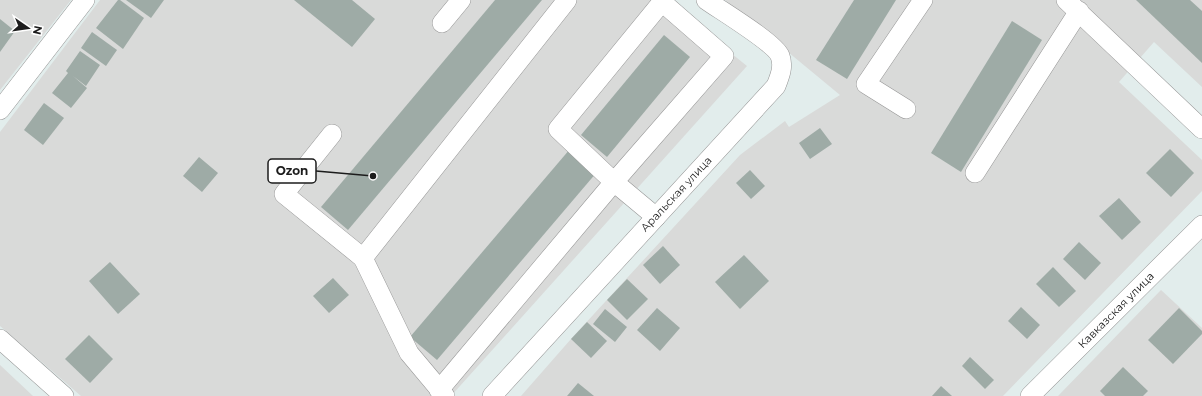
<svg xmlns="http://www.w3.org/2000/svg" width="1202" height="396" font-family="Montserrat,sans-serif">
<style>
.residential{fill:#d9dad9}
.building{fill:#9eaba6}
.lines{fill:none;stroke-linecap:round;stroke-linejoin:round}
.minor-casing{stroke:#969696;stroke-width:20}
.minor{stroke:#fff;stroke-width:19}
.labels{text-anchor:middle;dominant-baseline:central;stroke-width:4;stroke-linejoin:round;paint-order:stroke}
.street-label{font-size:11px;fill:#1c1c1c;stroke:#fff}
.leader{fill:none;stroke:#1c1c1c;stroke-width:1.5}
.callout-dot{fill:#1c1c1c;stroke:#fff;stroke-width:1.5}
.callout{fill:#fff;stroke:#1c1c1c;stroke-width:1.5}
.callout-label{font-size:12px;text-anchor:middle;font-weight:bold;fill:#1c1c1c}
</style>
<rect width="100%" height="100%" fill="#e2edec"/>
<!-- residential -->
<g class="residential">
<polygon points="0,0 71,0 0,90"/>
<polygon points="100,0 665,0 747,66 451,396 81,396 0,326 0,132"/>
<polygon points="725,0 1202,0 1202,87 1154,42 1119,82 1202,160 1202,191 1003,396 521,396 571,339 740,155 785,121 789,127 840,95"/>
<polygon points="1161,290 1202,328 1202,396 1058,396"/>
<polygon points="0,365 33,396 0,396"/>
</g>
<!-- building -->
<g class="building">
<polygon points="118,0 120,0 144,18 123,49 96,28"/>
<polygon points="126,0 164,0 151,18"/>
<polygon points="294,0 352,0 375,19 352,47"/>
<polygon points="495,0 542,0 348,230 321,207"/>
<polygon points="854,0 896,0 847,79 816,60"/>
<polygon points="1136,0 1190,0 1202,11 1202,63"/>
<polygon points="0,19 15,31 0,52"/>
<polygon points="1012,21 1042,40 961,172 931,153"/>
<polygon points="92,32 117,50 106,66 81,48"/>
<polygon points="664,35 690,57 607,157 581,135"/>
<polygon points="80,51 100,65 86,86 73,76 87,88 71,108 52,93 68,73 66,71"/>
<polygon points="44,103 64,118 43,145 24,130"/>
<polygon points="820,128 832,144 810,159 799,143"/>
<polygon points="570,149 597,172 437,360 410,337"/>
<polygon points="1170,149 1194,173 1171,197 1146,173"/>
<polygon points="199,157 218,173 202,192 183,176"/>
<polygon points="750,170 765,186 751,199 736,183"/>
<polygon points="1119,198 1141,222 1122,240 1099,216"/>
<polygon points="1079,242 1101,263 1085,280 1063,259"/>
<polygon points="663,246 680,265 660,284 643,265"/>
<polygon points="744,255 769,281 740,309 715,282"/>
<polygon points="110,262 140,294 118,314 89,281"/>
<polygon points="1053,267 1076,291 1059,307 1036,284"/>
<polygon points="333,278 349,295 329,313 313,296"/>
<polygon points="627,279 648,299 627,320 607,300"/>
<polygon points="1021,307 1040,325 1027,339 1008,321"/>
<polygon points="657,308 680,328 660,351 637,330"/>
<polygon points="1179,308 1202,331 1202,334 1173,364 1148,340"/>
<polygon points="605,309 627,327 615,342 593,324"/>
<polygon points="587,322 607,341 591,358 571,339"/>
<polygon points="89,335 113,359 90,383 65,359"/>
<polygon points="970,357 994,380 985,389 962,366"/>
<polygon points="1123,367 1148,391 1143,396 1105,396 1100,391"/>
<polygon points="578,383 594,396 567,396"/>
<polygon points="941,386 952,396 932,396"/>
</g>
<g class="lines">
<!-- minor casing -->
<g class="minor-casing">
<g id="minor">
<polyline points="1066,0 1202,129"/>
<polyline points="442,23 461,0"/>
<polyline points="906,109 866,84 923,0"/>
<polyline points="0,110 85,0"/>
<polyline points="332,134 284,194 363,258"/>
<polyline points="975,173 1079,11"/>
<polyline points="0,339 64,396"/>
<polyline points="439,390 614,182 724,56 662,2 558,129 614,182 656,217"/>
<polyline points="445,396 409,353 363,258 567,0"/>
<path d="M492,396L776,86C780,76 784,66 780,56C775,43 720,10 706,0"/>
<polyline points="1030,396 1202,225"/>
</g>
</g>
<!-- minor -->
<use href="#minor" class="minor"/>
</g>
<g class="labels">
<!-- street labels -->
<g class="street-label">
<text transform="translate(676 194) rotate(-47)">Аральская улица</text>
<text transform="translate(1116 310) rotate(-45)">Кавказская улица</text>
</g>
</g>
<!-- callouts -->
<path class="leader" d="M373 176L316 171"/>
<circle class="callout-dot" cx="373" cy="176" r="4"/>
<rect class="callout" x="268" y="159" width="48" height="24" rx="4"/>
<g class="callout-label">
<text x="292" y="175">Ozon</text>
</g>
<!-- north arrow -->
<g transform="translate(28 28) rotate(103)" stroke="#ffffff" stroke-width="3" paint-order="stroke">
<path d="M0-3L7 15L0 10L-7 15Z" fill="#1c1c1c"/>
<text y="-6" font-size="11" font-weight="bold" text-anchor="middle" fill="#1c1c1c">N</text>
</g>
</svg>
